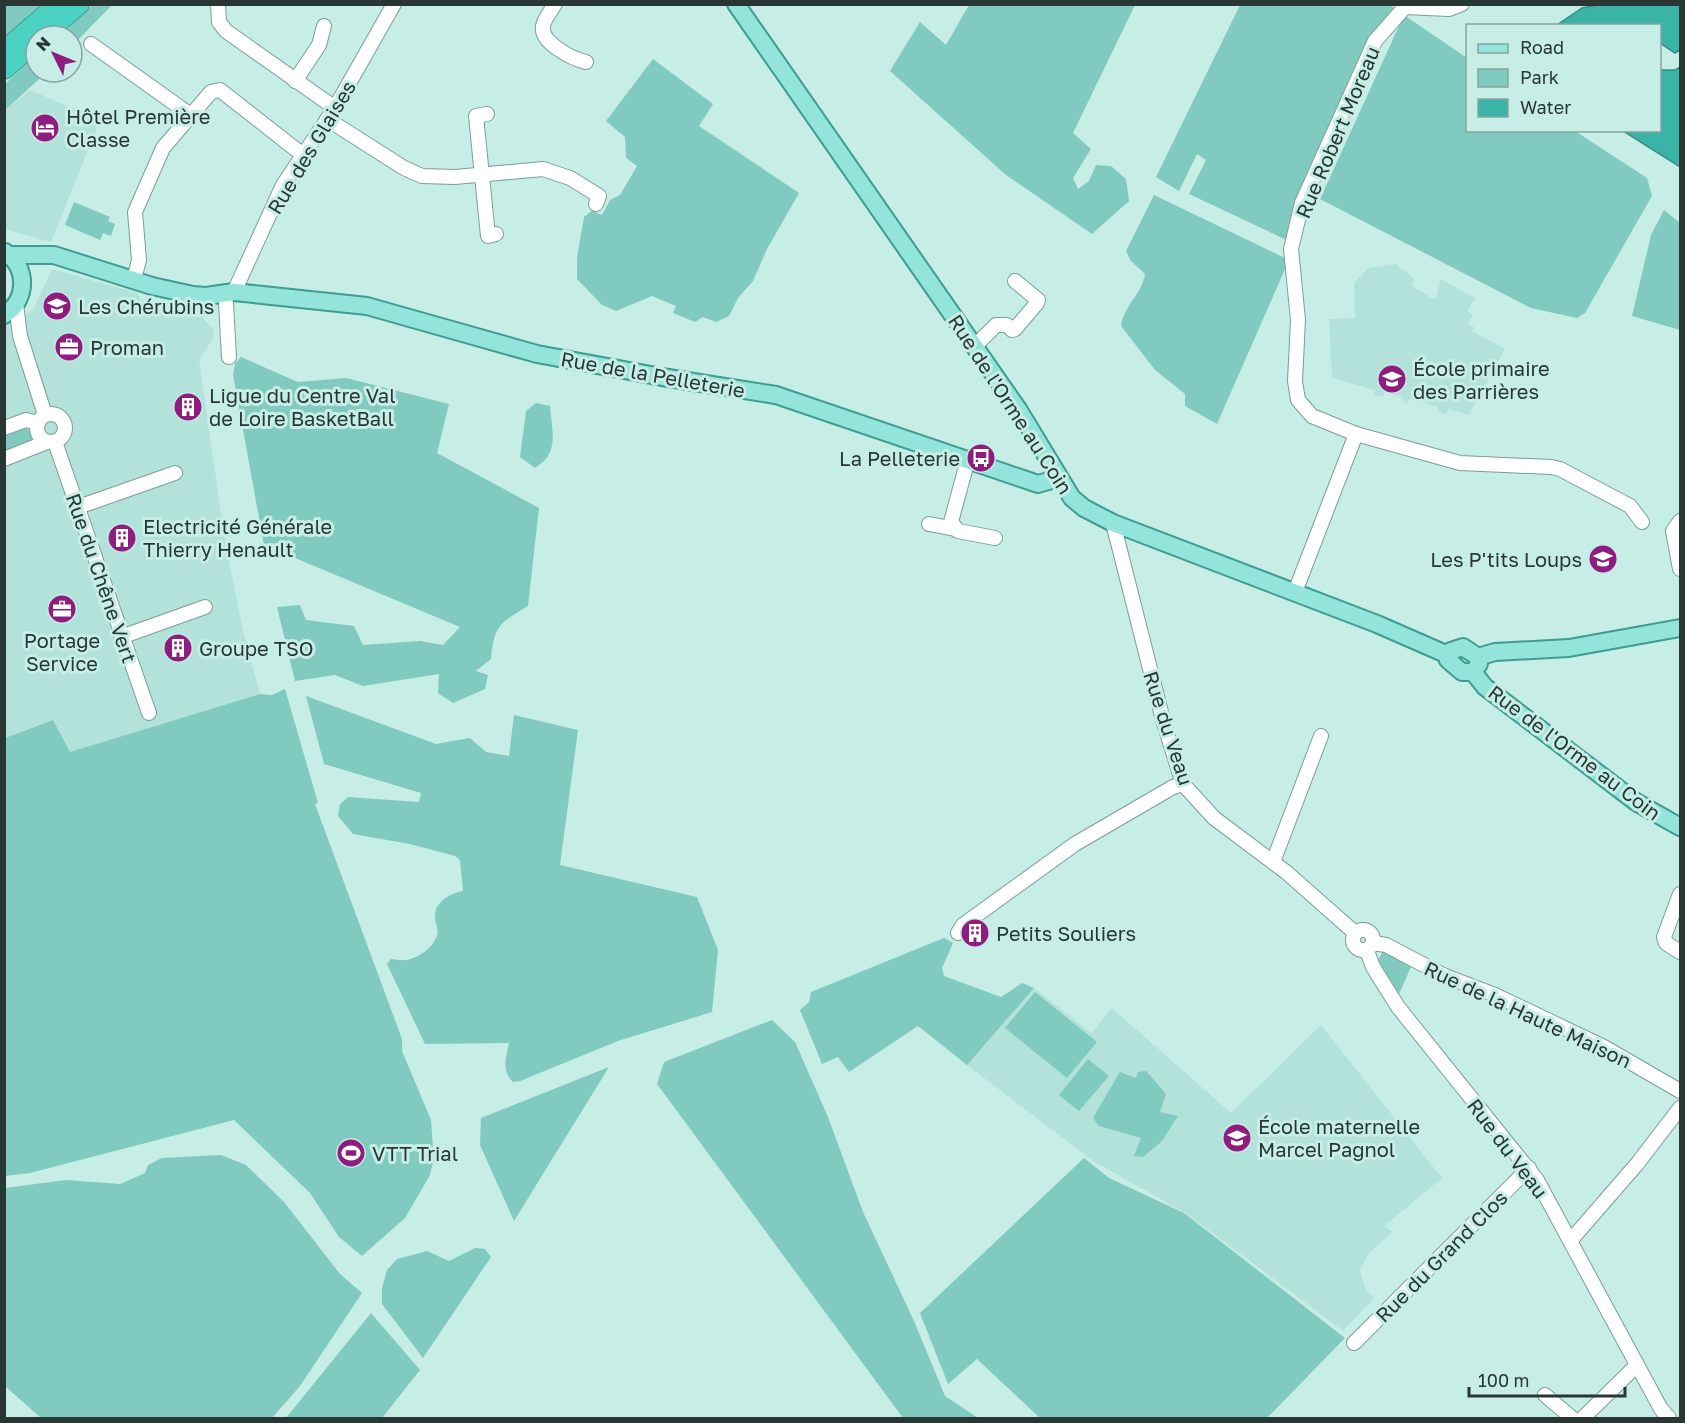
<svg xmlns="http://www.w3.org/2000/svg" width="1685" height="1423" font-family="'Golos Text',sans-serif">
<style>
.built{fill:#b2e2da}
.green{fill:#81cabf}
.water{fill:#39b4a6;stroke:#348e84;stroke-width:1.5}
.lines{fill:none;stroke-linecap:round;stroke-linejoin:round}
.minor-casing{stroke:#7a9f99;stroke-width:16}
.major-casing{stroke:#3f9c91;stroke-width:20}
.highway-casing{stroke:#3f9c91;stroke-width:22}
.minor{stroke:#fff;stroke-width:14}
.major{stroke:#93e4db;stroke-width:16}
.highway{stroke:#4bd2c3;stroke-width:20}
.labels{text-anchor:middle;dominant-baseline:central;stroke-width:6;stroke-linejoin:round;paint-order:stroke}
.poi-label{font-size:20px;fill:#283734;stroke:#c7ede7;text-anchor:start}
.street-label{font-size:20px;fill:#283734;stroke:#c7ede7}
</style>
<rect width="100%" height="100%" fill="#c7ede7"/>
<!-- built -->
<g class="built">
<polygon points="30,90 100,120 51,242 5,229 5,110"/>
<polygon points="1396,264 1414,279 1412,286 1433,299 1436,299 1441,279 1475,298 1467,311 1473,315 1468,324 1474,327 1472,331 1505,349 1469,415 1448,409 1446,414 1441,413 1437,411 1438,407 1409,399 1407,404 1404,403 1403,397 1385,392 1383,397 1374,395 1375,390 1332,378 1329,319 1355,318 1354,283 1369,268"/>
<polygon points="52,269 137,293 141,300 202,318 213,328 214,338 199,359 224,534 242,627 260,694 70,752 53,720 5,738 5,325 33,310"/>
<polygon points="1034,988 1091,1033 1112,1008 1231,1113 1321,1025 1442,1178 1384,1226 1393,1232 1370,1252 1360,1269 1365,1289 1374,1298 1343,1331 1187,1214 1095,1162 967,1065"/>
</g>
<!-- green -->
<g class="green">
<polygon points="5,4 42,4 42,5 5,36"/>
<polygon points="1389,4 1394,8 1293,243 1189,194 1206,160 1197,154 1179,191 1156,177 1240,5"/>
<polygon points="93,5 112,5 72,46 72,36 57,36"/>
<polygon points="969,5 1135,5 1073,133 1091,149 1073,178 1078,189 1089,181 1096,165 1111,166 1126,179 1129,201 1092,234 1006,175 890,71 920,22 946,45"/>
<polygon points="1404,15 1467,58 1468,130 1575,131 1647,178 1652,196 1585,313 1577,318 1531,308 1320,199"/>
<polygon points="36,55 36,72 47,72 5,110 5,84"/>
<polygon points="653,59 713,104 699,126 799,193 767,249 753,281 738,298 729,316 716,322 703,317 695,322 673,313 676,306 652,296 616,311 602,305 577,279 577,258 584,217 592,211 602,215 610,200 620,195 637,166 626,158 625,137 606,121"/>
<path d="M1154,195L1289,260L1217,424L1185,406V394L1155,370L1121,326C1124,305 1142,294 1145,274L1131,261L1126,251Z"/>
<polygon points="74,202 110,217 108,221 115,224 111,236 103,233 100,240 65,225"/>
<polygon points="1664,210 1680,223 1680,330 1632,316 1651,235"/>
<path d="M241,357L298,382L346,378L449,404L437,453L539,508L528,606C500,623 494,625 491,659L476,671L488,675L485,689L453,703L438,693L439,674L363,686L335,675L295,681L277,607L300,605L306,620L354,626L363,645L420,641L443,645L460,627L264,545L233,375L235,363Z"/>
<path d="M536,403L550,406C552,432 560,453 535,468L520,457L526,411Z"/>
<polygon points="23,424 32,434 32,445 5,456 5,431"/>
<polygon points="285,689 318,803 315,804 402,1039 402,1051 431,1120 434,1160 429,1177 405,1218 362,1256 339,1237 310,1193 234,1120 30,1173 5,1176 5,738 53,720 70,752 260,694 272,695"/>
<path d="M306,696L436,744L470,738L486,752L509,756L514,715L578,730L560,865L697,897L718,950L712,1012L618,1041L520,1081L513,1082C501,1070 506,1059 509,1043L425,1044L387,964L391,959C395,959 400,961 405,960C417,959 434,948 437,935C439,930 435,922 435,917C434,902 451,893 463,891L460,860L455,856L410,844L353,834L338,816L340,804L348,797L419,802L421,793L324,764Z"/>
<polygon points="944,938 953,943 942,968 944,976 1001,997 1022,983 1034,988 967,1065 918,1026 849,1072 838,1057 822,1064 800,1010 809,1002 811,992"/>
<polygon points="1383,951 1411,967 1399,994 1378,960"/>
<polygon points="1035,992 1097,1042 1067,1078 1005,1028"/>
<polygon points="772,1020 795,1042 828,1117 863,1212 914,1321 945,1396 978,1418 903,1418 657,1084 664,1062"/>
<polygon points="1088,1059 1109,1076 1079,1111 1059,1095"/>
<polygon points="609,1067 514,1221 480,1145 481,1118"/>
<polygon points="1146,1071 1166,1094 1160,1112 1178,1116 1162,1141 1143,1157 1134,1156 1141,1138 1099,1126 1093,1118 1120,1072 1136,1078 1138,1072"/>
<polygon points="221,1155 246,1165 284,1202 340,1274 362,1293 300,1386 272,1418 41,1418 5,1386 5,1188 66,1180 120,1184 145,1173 148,1165 162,1158"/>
<polygon points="1084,1158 1109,1178 1184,1213 1345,1338 1267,1418 1040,1418 977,1359 948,1384 920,1313"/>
<polygon points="475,1248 485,1249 491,1257 423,1358 382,1304 382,1288 387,1270 397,1259 427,1251 449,1261"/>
<polygon points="371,1313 420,1370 382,1418 286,1418"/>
</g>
<!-- water -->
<g class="water">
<polygon points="1602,4 1680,5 1680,50 1675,53 1660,43 1660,26 1557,25 1582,8"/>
<polygon points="1680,67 1680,167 1623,131 1660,130 1660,70 1675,70"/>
</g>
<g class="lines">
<!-- minor casing -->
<g class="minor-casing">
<g id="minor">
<polyline points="218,4 219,22 226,31 335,108"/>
<path d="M555,4C551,11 544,19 543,26C540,43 573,59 586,62"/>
<polyline points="91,44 192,116"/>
<polyline points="295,81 319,45 324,26"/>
<polyline points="487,114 476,116 488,236 496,234"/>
<polyline points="327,119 404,168 422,176 455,177 543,169 570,178 599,196 596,204"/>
<polyline points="134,279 139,260 135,212 163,148 211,92 220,90 303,155"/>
<polyline points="234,292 283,185 335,108 394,4"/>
<polyline points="226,303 229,357"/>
<polyline points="16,304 20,336 45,415"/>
<polyline points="974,347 996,325 1007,325 1012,330 1015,329 1037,303 1038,300 1015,281"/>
<circle cx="51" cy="428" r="14"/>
<polyline points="4,428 26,420 38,423"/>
<polyline points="1356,434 1312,416 1298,400 1295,381 1298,320 1291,249 1302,203 1375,41 1405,7 1449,9 1462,4"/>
<polyline points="55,442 149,713"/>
<polyline points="4,459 47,442"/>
<polyline points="968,459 951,522 958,531 995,538"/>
<polyline points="78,507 175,473"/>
<polyline points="1680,521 1673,531 1680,569"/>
<polyline points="1113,523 1163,720 1183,784 1214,818 1286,872 1354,932"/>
<polyline points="929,524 955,529"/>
<polyline points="1295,592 1356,434 1460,463 1551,467 1560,469 1630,506 1642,522"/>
<polyline points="121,637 205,607"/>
<polyline points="1273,862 1321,736"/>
<polyline points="1680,894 1664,937 1666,943 1680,952"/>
<circle cx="1363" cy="940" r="10"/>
<polyline points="958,933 963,925 1075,844 1173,787 1183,784"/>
<polyline points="1373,943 1386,945 1445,976 1495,995 1604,1047 1680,1091"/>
<polyline points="1367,951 1373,967 1398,1007 1537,1180 1661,1409 1669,1418"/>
<polyline points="1571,1240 1637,1164 1680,1108"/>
<polyline points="1354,1343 1529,1168"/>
<polyline points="1545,1395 1572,1418"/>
<polyline points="1583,1418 1637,1365"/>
</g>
</g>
<!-- major casing -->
<g class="major-casing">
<g id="major">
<polyline points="736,4 1018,409 1072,498 1084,508 1113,523 1377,624 1448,655"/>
<polyline points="10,255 54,255 152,286 193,295 206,296 234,292 367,306 537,354 662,377 776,395 1038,484 1059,478"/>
<path d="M4,315C28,300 28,267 5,252"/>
<polygon points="1463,647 1478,657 1479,664 1473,672 1462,672 1448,660 1451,651"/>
<polyline points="1478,657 1495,652 1569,648 1680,628"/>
<polyline points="1473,672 1485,687 1636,802 1680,827"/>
</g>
</g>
<!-- highway casing -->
<g class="highway-casing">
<g id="highway">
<polyline points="51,28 79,4"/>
<polyline points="4,51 59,4"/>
<polyline points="4,69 36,41"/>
</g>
</g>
<!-- minor -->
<use href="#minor" class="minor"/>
<!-- major -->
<use href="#major" class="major"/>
<!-- highway -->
<use href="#highway" class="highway"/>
</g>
<!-- icons -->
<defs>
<g id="hotel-disc" transform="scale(1.5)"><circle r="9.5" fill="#8e1d7f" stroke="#c7ede7"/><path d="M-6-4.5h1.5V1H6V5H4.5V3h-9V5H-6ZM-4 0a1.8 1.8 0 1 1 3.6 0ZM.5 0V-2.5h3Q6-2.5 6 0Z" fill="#fff"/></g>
<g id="school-disc" transform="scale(1.5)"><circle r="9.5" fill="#8e1d7f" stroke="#c7ede7"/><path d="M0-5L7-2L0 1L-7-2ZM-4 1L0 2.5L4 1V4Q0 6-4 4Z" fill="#fff"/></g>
<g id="office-disc" transform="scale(1.5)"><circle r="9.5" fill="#8e1d7f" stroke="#c7ede7"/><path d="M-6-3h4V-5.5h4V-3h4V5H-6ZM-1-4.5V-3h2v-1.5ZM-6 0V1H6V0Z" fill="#fff"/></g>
<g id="building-disc" transform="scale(1.5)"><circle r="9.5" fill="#8e1d7f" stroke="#c7ede7"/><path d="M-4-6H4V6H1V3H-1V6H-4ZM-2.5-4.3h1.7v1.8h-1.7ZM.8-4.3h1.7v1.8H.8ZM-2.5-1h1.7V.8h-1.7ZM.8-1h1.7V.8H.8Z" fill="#fff"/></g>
<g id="bus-disc" transform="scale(1.5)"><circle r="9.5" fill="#8e1d7f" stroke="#c7ede7"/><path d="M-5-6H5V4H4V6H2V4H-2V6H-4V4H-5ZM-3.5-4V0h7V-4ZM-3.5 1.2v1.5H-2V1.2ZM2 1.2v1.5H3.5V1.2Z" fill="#fff"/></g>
<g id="stadium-disc" transform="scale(1.5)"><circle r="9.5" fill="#8e1d7f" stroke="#c7ede7"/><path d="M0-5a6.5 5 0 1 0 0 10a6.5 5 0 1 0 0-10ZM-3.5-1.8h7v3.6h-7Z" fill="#fff"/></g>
</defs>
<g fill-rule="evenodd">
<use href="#hotel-disc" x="45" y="128"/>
<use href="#school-disc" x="57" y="306"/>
<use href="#office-disc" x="69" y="347"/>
<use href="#school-disc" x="1392" y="379"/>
<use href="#building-disc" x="188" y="407"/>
<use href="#bus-disc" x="981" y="458"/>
<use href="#building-disc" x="122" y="538"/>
<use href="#school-disc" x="1603" y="559"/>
<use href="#office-disc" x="62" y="609"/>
<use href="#building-disc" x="178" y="648"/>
<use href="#building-disc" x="975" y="933"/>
<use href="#school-disc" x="1237" y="1138"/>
<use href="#stadium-disc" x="351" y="1153"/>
</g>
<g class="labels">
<!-- poi labels -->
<g class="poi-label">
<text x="66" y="116">Hôtel Première<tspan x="66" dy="23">Classe</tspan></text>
<text x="78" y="306">Les Chérubins</text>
<text x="90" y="347">Proman</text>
<text x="1413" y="368">École primaire<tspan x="1413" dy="23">des Parrières</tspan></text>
<text x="209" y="395">Ligue du Centre Val<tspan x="209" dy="23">de Loire BasketBall</tspan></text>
<text x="960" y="458" text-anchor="end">La Pelleterie</text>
<text x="143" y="526">Electricité Générale<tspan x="143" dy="23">Thierry Henault</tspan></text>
<text x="1582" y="559" text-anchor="end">Les P'tits Loups</text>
<text x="62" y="640" text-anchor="middle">Portage<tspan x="62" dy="23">Service</tspan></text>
<text x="199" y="648">Groupe TSO</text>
<text x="996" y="933">Petits Souliers</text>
<text x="1258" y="1126">École maternelle<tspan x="1258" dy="23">Marcel Pagnol</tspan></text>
<text x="372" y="1153">VTT Trial</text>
</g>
<!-- street labels -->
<g class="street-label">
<text transform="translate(1337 132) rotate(-67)">Rue Robert Moreau</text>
<text transform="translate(311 147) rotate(-59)">Rue des Glaises</text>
<text transform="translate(653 374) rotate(10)">Rue de la Pelleterie</text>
<text transform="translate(1011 404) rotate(57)">Rue de l'Orme au Coin</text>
<text transform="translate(102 578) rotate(71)">Rue du Chêne Vert</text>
<text transform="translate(1169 728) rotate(72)">Rue du Veau</text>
<text transform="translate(1575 752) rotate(37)">Rue de l'Orme au Coin</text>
<text transform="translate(1528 1014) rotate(25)">Rue de la Haute Maison</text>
<text transform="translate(1508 1148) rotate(53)">Rue du Veau</text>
<text transform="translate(1441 1256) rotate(-45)">Rue du Grand Clos</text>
</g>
</g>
<!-- border -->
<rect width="1685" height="1423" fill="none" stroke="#283734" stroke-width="12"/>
<!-- legend -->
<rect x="1466" y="24" width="195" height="108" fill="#c7ede7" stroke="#87a49f" stroke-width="1.5"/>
<rect x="1478" y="44" width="30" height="9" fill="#93e4db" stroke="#87a49f" stroke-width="1.5"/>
<text x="1520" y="54" font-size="18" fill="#283734">Road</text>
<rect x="1478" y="69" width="30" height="18" fill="#81cabf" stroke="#87a49f" stroke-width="1.5"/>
<text x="1520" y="84" font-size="18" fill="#283734">Park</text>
<rect x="1478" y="99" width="30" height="18" fill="#39b4a6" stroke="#87a49f" stroke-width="1.5"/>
<text x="1520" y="114" font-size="18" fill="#283734">Water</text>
<!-- north arrow -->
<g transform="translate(54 54) rotate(313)"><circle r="28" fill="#c7ede7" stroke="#87a49f" stroke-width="1.5"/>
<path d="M0-4.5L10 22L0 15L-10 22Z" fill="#8e1d7f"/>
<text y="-9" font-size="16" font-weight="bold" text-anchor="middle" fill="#283734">N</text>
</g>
<!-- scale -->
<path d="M1469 1387v9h156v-9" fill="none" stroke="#283734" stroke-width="3"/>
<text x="1478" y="1387" font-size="18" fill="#283734" stroke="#c7ede7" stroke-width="4.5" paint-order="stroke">100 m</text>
</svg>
